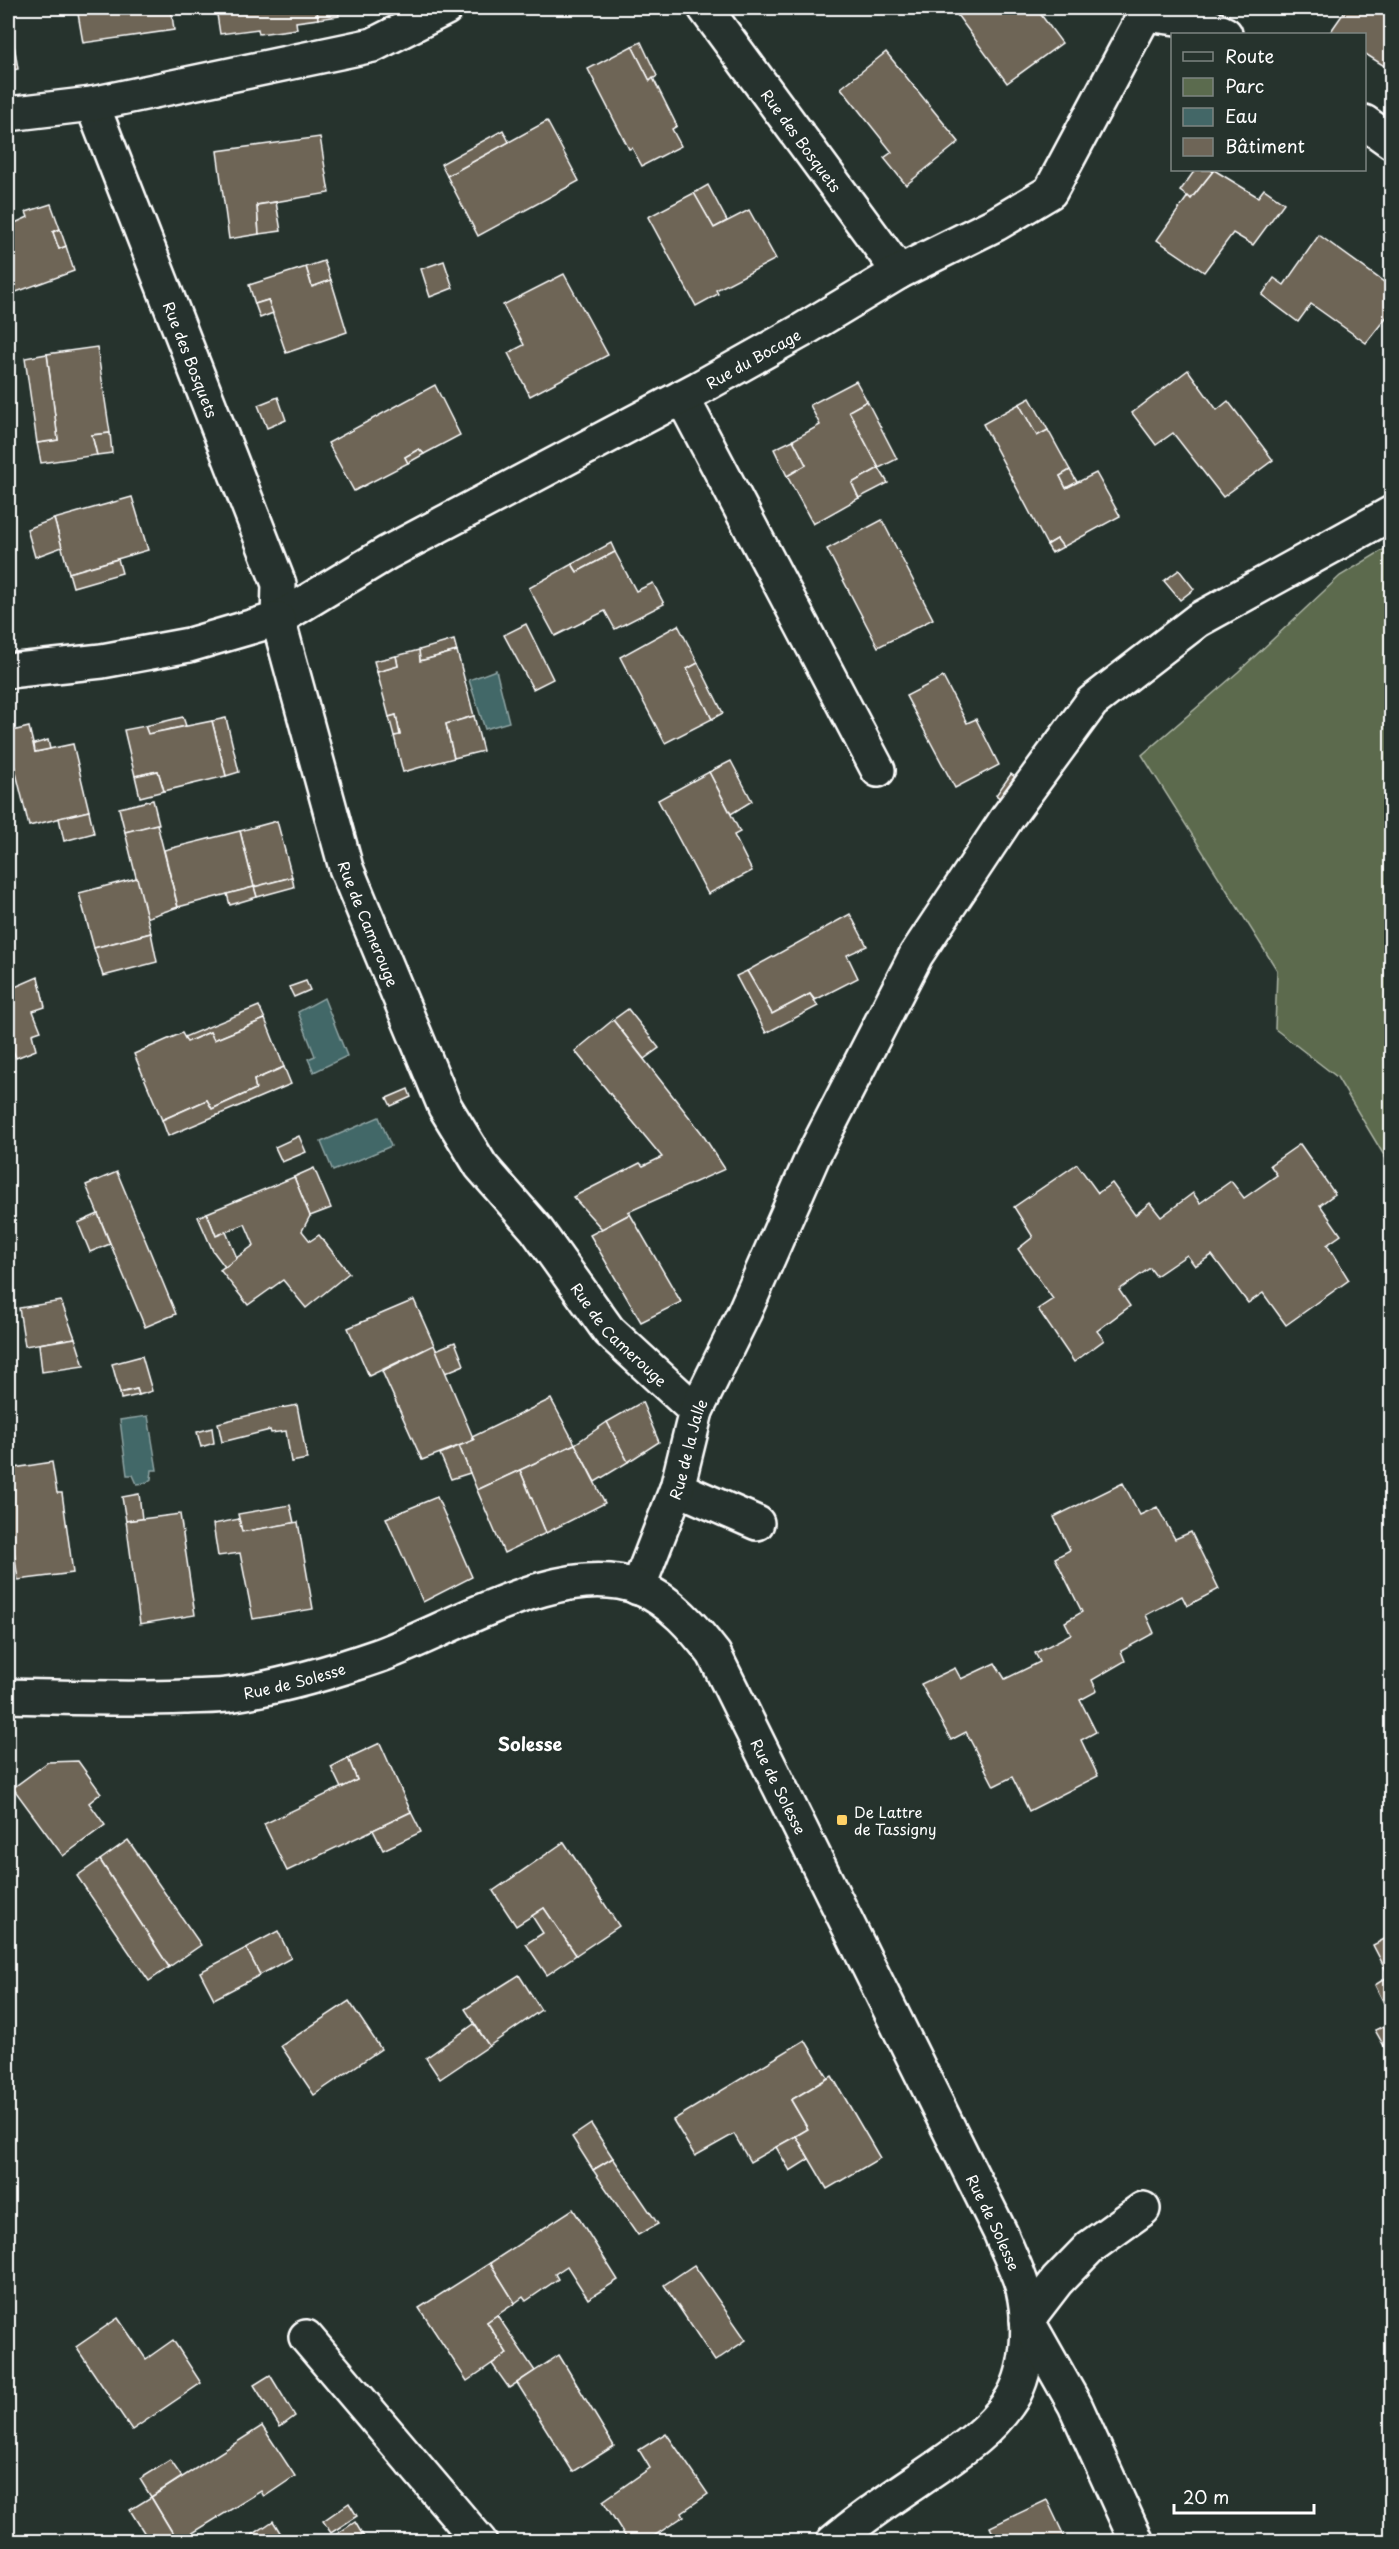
<svg xmlns="http://www.w3.org/2000/svg" width="1399" height="2549" font-family="'Playpen Sans',sans-serif">
<style>
.green{fill:#5b6b4e;stroke:#adb5a6;stroke-width:1.5}
.water{fill:#436767;stroke:#8ea4a4;stroke-width:1.5}
.building{fill:#6e6557;stroke:#fff;stroke-width:1.5}
.lines{fill:none;stroke-linecap:round;stroke-linejoin:round}
.minor-casing{stroke:#fff;stroke-width:38}
.minor{stroke:#26332d;stroke-width:33}
.poi-dot{fill:#ffd166;stroke:#26332d;stroke-width:2}
.labels{text-anchor:middle;dominant-baseline:central;stroke-width:5;stroke-linejoin:round;paint-order:stroke}
.street-label{font-size:15px;fill:#fff;stroke:#26332d}
.poi-label{font-size:15px;fill:#fff;stroke:#26332d;text-anchor:start}
.quarter-label{font-size:18px;font-weight:bold;fill:#fff;stroke:#26332d}
</style>
<rect width="100%" height="100%" fill="#26332d"/>
<filter id="ink" filterUnits="userSpaceOnUse"><feTurbulence type="fractalNoise" baseFrequency=".0167" numOctaves="2"/><feDisplacementMap in="SourceGraphic" scale="12" xChannelSelector="R" yChannelSelector="G"/><feConvolveMatrix kernelMatrix="1 2 1 2 8 2 1 2 1" color-interpolation-filters="sRGB"/></filter>
<g filter="url(#ink)">
<!-- green -->
<polygon class="green" points="1391,545 1391,1167 1337,1077 1275,1029 1277,970 1142,755 1238,672 1340,576"/>
<!-- water -->
<g class="water">
<polygon points="496,670 509,722 485,729 469,680"/>
<polygon points="324,998 347,1056 314,1072 308,1059 315,1056 298,1012"/>
<polygon points="379,1117 391,1146 333,1171 321,1142"/>
<polygon points="148,1416 157,1470 152,1470 151,1479 146,1483 137,1484 133,1475 127,1475 120,1420"/>
</g>
<!-- building -->
<g class="building">
<polygon points="8,8 18,69 8,71"/>
<polygon points="77,8 171,8 174,30 83,43"/>
<polygon points="216,8 317,8 318,19 296,22 297,29 259,34 258,29 220,34"/>
<polygon points="317,8 338,8 339,16 318,19"/>
<polygon points="952,8 1036,8 1062,43 1007,83"/>
<polygon points="1347,8 1392,8 1392,71 1364,53 1364,34 1337,34 1331,31"/>
<polygon points="641,42 657,76 650,81 632,46"/>
<polygon points="632,46 650,81 653,78 677,126 672,129 681,146 642,166 632,148 629,149 588,69"/>
<polygon points="886,52 959,142 906,185 884,158 892,152 841,88"/>
<polygon points="547,121 579,181 478,236 447,176"/>
<polygon points="503,130 509,142 447,176 441,164"/>
<polygon points="320,137 329,193 257,205 259,234 229,239 217,151"/>
<polygon points="1195,170 1214,170 1191,199 1180,191"/>
<polygon points="1214,170 1258,197 1264,189 1284,203 1253,245 1233,233 1204,272 1157,240 1188,196 1191,199"/>
<polygon points="708,185 727,221 714,228 694,193"/>
<polygon points="694,193 714,228 749,210 776,259 716,290 718,294 696,306 648,217"/>
<polygon points="276,202 281,231 259,234 257,205"/>
<polygon points="51,204 60,229 53,232 59,249 66,246 74,271 8,295 8,219 13,217 15,223 28,217 26,212"/>
<polygon points="60,229 66,246 59,249 53,232"/>
<polygon points="1319,235 1392,288 1392,310 1366,343 1311,304 1298,322 1262,295 1274,278 1284,285"/>
<polygon points="324,261 331,280 312,287 306,267"/>
<polygon points="444,261 453,288 430,297 421,269"/>
<polygon points="306,267 312,287 331,280 347,332 286,353 268,300 255,304 249,285"/>
<polygon points="564,274 608,355 530,396 508,353 524,345 503,305"/>
<polygon points="268,300 273,313 260,318 255,304"/>
<polygon points="97,347 110,433 92,435 97,455 41,463 37,443 58,440 47,354"/>
<polygon points="47,354 58,440 37,443 25,358"/>
<polygon points="1188,370 1217,410 1228,401 1273,460 1223,497 1173,433 1156,445 1132,413"/>
<polygon points="856,381 867,401 849,411 879,468 852,483 859,498 813,524 787,476 806,465 793,440 820,425 810,405"/>
<polygon points="435,385 460,435 424,454 419,449 405,457 408,463 354,491 328,443"/>
<polygon points="278,397 286,420 267,428 258,405"/>
<polygon points="1030,398 1048,430 1037,436 1019,404"/>
<polygon points="867,401 897,459 879,468 849,411"/>
<polygon points="1019,404 1037,436 1048,430 1070,470 1060,476 1066,488 1096,473 1120,516 1063,547 1057,539 1047,545 983,424"/>
<polygon points="110,433 112,453 97,455 92,435"/>
<polygon points="793,440 806,465 787,476 774,449"/>
<polygon points="419,449 424,454 408,463 405,457"/>
<polygon points="879,468 888,483 859,498 852,483"/>
<polygon points="1070,470 1077,482 1066,488 1060,476"/>
<polygon points="132,497 148,550 69,573 54,519"/>
<polygon points="54,519 62,547 35,557 27,529"/>
<polygon points="882,520 933,619 878,647 827,549"/>
<polygon points="1057,539 1063,547 1052,553 1047,545"/>
<polygon points="611,543 615,552 577,572 572,564"/>
<polygon points="615,552 636,591 653,583 664,604 615,629 605,611 555,636 529,588 572,564 577,572"/>
<polygon points="118,559 122,573 73,587 69,573"/>
<polygon points="1179,570 1194,589 1180,600 1164,581"/>
<polygon points="526,624 553,679 533,689 504,635"/>
<polygon points="678,625 698,663 687,669 712,719 665,743 620,657"/>
<polygon points="454,640 457,651 420,661 419,650"/>
<polygon points="419,650 420,661 457,651 474,716 446,724 454,758 403,772 394,736 400,735 396,715 389,717 377,672 398,666 396,656"/>
<polygon points="396,656 398,666 377,672 374,661"/>
<polygon points="698,663 723,713 712,719 687,669"/>
<polygon points="943,677 967,723 976,719 999,765 955,788 906,696"/>
<polygon points="396,715 400,735 394,736 389,717"/>
<polygon points="474,716 483,751 454,758 446,724"/>
<polygon points="183,717 186,726 148,734 145,726"/>
<polygon points="226,718 239,772 226,776 212,721"/>
<polygon points="212,721 226,776 164,791 158,771 135,776 124,730 145,726 148,734"/>
<polygon points="29,727 35,752 73,744 89,811 29,826 8,740 8,732"/>
<polygon points="48,740 50,749 35,752 34,744"/>
<polygon points="731,761 752,801 731,814 709,772"/>
<polygon points="158,771 164,791 140,797 135,776"/>
<polygon points="709,772 740,832 734,835 752,871 708,894 658,800"/>
<polygon points="1011,774 1026,785 1011,807 996,795"/>
<polygon points="153,800 159,824 125,832 119,808"/>
<polygon points="89,811 94,833 64,841 59,818"/>
<polygon points="277,821 292,877 254,887 240,831"/>
<polygon points="157,824 178,907 146,918 125,832"/>
<polygon points="240,831 254,887 178,907 164,850"/>
<polygon points="292,877 294,887 257,897 254,887"/>
<polygon points="137,878 151,933 94,948 79,893"/>
<polygon points="254,887 257,897 230,905 227,894"/>
<polygon points="850,914 867,946 847,955 858,978 815,1000 810,994 772,1014 747,971"/>
<polygon points="151,933 157,962 103,976 94,948"/>
<polygon points="747,971 772,1014 810,994 818,1006 766,1033 736,976"/>
<polygon points="38,977 45,1007 33,1011 41,1031 32,1034 36,1050 16,1058 10,1043 8,1043 8,990"/>
<polygon points="306,981 310,990 294,997 289,987"/>
<polygon points="259,1006 265,1019 214,1040 210,1032 187,1042 184,1037"/>
<polygon points="628,1009 659,1048 644,1059 613,1020"/>
<polygon points="265,1019 284,1067 254,1080 256,1089 212,1109 207,1100 162,1120 134,1054 182,1033 187,1042 210,1032 214,1040"/>
<polygon points="613,1020 701,1132 725,1169 628,1212 630,1214 602,1229 573,1197 640,1163 643,1166 662,1157 575,1051"/>
<polygon points="284,1067 291,1084 168,1136 162,1120 207,1100 212,1109 256,1089 254,1080"/>
<polygon points="408,1089 411,1097 391,1106 387,1098"/>
<polygon points="299,1136 306,1152 282,1162 275,1147"/>
<polygon points="1300,1144 1335,1194 1320,1205 1341,1235 1327,1245 1349,1280 1286,1325 1263,1293 1248,1303 1212,1255 1195,1266 1187,1255 1156,1276 1150,1268 1119,1290 1130,1306 1097,1331 1104,1340 1074,1362 1038,1309 1053,1299 1018,1249 1033,1237 1014,1207 1077,1164 1098,1193 1112,1183 1135,1215 1150,1203 1161,1217 1193,1193 1200,1203 1231,1181 1244,1198 1277,1175 1270,1165"/>
<polygon points="314,1168 331,1208 310,1216 294,1177"/>
<polygon points="117,1172 176,1314 145,1327 86,1185"/>
<polygon points="294,1177 310,1216 302,1231 310,1241 319,1235 349,1273 306,1308 283,1280 248,1305 220,1270 254,1245 245,1224 216,1236 207,1213"/>
<polygon points="207,1213 216,1236 226,1232 237,1258 225,1267 213,1251 198,1217"/>
<polygon points="98,1214 110,1244 90,1252 78,1223"/>
<polygon points="630,1214 681,1302 641,1322 590,1235"/>
<polygon points="414,1300 434,1345 369,1376 348,1328"/>
<polygon points="61,1301 75,1338 25,1346 19,1308"/>
<polygon points="75,1338 84,1366 42,1372 39,1344"/>
<polygon points="455,1342 464,1365 445,1373 436,1350"/>
<polygon points="434,1345 474,1440 422,1460 382,1371"/>
<polygon points="142,1356 152,1391 139,1395 137,1389 120,1393 112,1364"/>
<polygon points="137,1389 139,1395 121,1399 120,1393"/>
<polygon points="551,1399 575,1444 477,1490 459,1446 474,1440 472,1437"/>
<polygon points="642,1402 659,1442 628,1462 607,1422"/>
<polygon points="297,1405 307,1459 291,1462 286,1431 271,1433 270,1430 222,1442 218,1423 270,1410"/>
<polygon points="607,1422 628,1462 595,1482 575,1444"/>
<polygon points="212,1428 214,1443 201,1447 197,1432"/>
<polygon points="575,1444 605,1503 546,1533 520,1470"/>
<polygon points="459,1446 470,1473 451,1479 440,1454"/>
<polygon points="52,1462 57,1493 62,1493 73,1573 18,1580 8,1507 8,1500 10,1499 8,1469"/>
<polygon points="520,1470 546,1533 504,1553 477,1490"/>
<polygon points="1123,1483 1140,1515 1157,1507 1175,1539 1191,1532 1219,1589 1187,1606 1182,1596 1146,1615 1154,1633 1121,1651 1125,1661 1092,1680 1097,1691 1080,1700 1096,1732 1081,1740 1098,1776 1029,1811 1012,1777 994,1786 966,1732 951,1740 921,1684 955,1668 961,1679 995,1663 1005,1679 1040,1662 1035,1653 1071,1634 1065,1622 1082,1612 1055,1558 1070,1550 1054,1517"/>
<polygon points="139,1494 142,1519 126,1521 122,1497"/>
<polygon points="437,1497 472,1577 423,1602 386,1518"/>
<polygon points="290,1505 294,1523 242,1532 238,1514"/>
<polygon points="180,1514 195,1615 140,1624 126,1521"/>
<polygon points="239,1519 242,1532 298,1522 313,1609 253,1619 240,1553 218,1556 213,1524"/>
<polygon points="380,1743 411,1812 287,1871 264,1824 357,1780 348,1758"/>
<polygon points="348,1758 357,1780 341,1788 331,1767"/>
<polygon points="78,1761 101,1793 89,1803 105,1825 63,1856 13,1788 48,1762"/>
<polygon points="411,1812 421,1832 383,1850 373,1830"/>
<polygon points="128,1840 201,1945 169,1967 100,1860"/>
<polygon points="564,1842 619,1926 576,1955 544,1908 516,1926 493,1891"/>
<polygon points="100,1860 169,1967 149,1981 77,1876"/>
<polygon points="544,1908 576,1955 547,1975 526,1944 543,1933 532,1916"/>
<polygon points="278,1931 291,1958 260,1975 246,1948"/>
<polygon points="1392,1935 1392,2019 1375,1985 1389,1976 1373,1945"/>
<polygon points="246,1948 260,1975 214,1999 200,1972"/>
<polygon points="519,1975 541,2010 489,2046 465,2009"/>
<polygon points="349,2001 381,2049 314,2095 281,2046"/>
<polygon points="1392,2022 1392,2060 1375,2030"/>
<polygon points="474,2024 489,2046 440,2079 426,2058"/>
<polygon points="805,2040 828,2078 791,2100 808,2129 750,2162 734,2134 695,2156 673,2120"/>
<polygon points="832,2076 880,2158 827,2189 796,2136 808,2129 791,2100"/>
<polygon points="591,2124 613,2158 593,2170 572,2137"/>
<polygon points="796,2136 809,2159 790,2171 776,2147"/>
<polygon points="613,2158 658,2224 638,2235 593,2170"/>
<polygon points="573,2209 618,2280 588,2299 567,2266 555,2274 558,2279 526,2301 523,2297 515,2303 490,2263"/>
<polygon points="490,2263 515,2303 487,2322 507,2353 467,2381 419,2308"/>
<polygon points="694,2265 746,2340 715,2361 664,2285"/>
<polygon points="497,2315 535,2371 509,2388 492,2364 507,2353 487,2322"/>
<polygon points="118,2318 146,2359 173,2340 201,2383 132,2430 76,2347"/>
<polygon points="559,2355 614,2446 573,2472 517,2383"/>
<polygon points="270,2375 295,2416 280,2427 254,2385"/>
<polygon points="262,2426 295,2476 264,2497 261,2491 178,2542 151,2497"/>
<polygon points="666,2433 708,2494 682,2512 684,2516 645,2542 629,2542 603,2501 650,2468 639,2450"/>
<polygon points="170,2460 182,2477 151,2497 140,2479"/>
<polygon points="151,2497 178,2542 150,2542 130,2510"/>
<polygon points="1047,2500 1067,2542 997,2542 990,2527"/>
<polygon points="349,2503 357,2516 331,2533 323,2521"/>
<polygon points="273,2521 286,2542 242,2542"/>
<polygon points="355,2522 367,2542 333,2542 331,2538"/>
</g>
<g class="lines">
<!-- minor casing -->
<g class="minor-casing">
<g id="minor">
<path id="s1" d="M705,8L899,272"/>
<path id="s2" d="M92,104L279,584L278,619"/>
<polyline points="8,114 92,104 373,45 446,8"/>
<polyline points="1364,122 1392,142"/>
<polyline points="682,397 878,770"/>
<path id="s3" d="M278,619L387,553L699,388L801,331L899,272L996,224L1050,192L1145,14L1199,21L1225,34"/>
<path id="s4" d="M8,671L102,661L189,645L278,619L346,868L445,1107L481,1166L536,1229L609,1331L696,1411"/>
<polyline points="677,1488 757,1523"/>
<path id="s5" d="M638,1588L677,1488L696,1411L744,1313L813,1156L916,955L1007,818L1092,702L1198,620L1392,513"/>
<path id="s6" d="M8,1696C67,1697 125,1700 184,1697C200,1696 218,1697 234,1694C283,1686 332,1672 378,1656C451,1630 563,1557 640,1588C671,1601 694,1628 714,1654L1001,2234C1008,2252 1018,2271 1023,2289C1031,2324 1030,2374 1008,2404C990,2430 963,2449 937,2467C902,2491 866,2514 833,2542"/>
<polyline points="306,2337 480,2542"/>
<polyline points="1137,2542 1075,2405 1027,2320 1057,2281 1090,2247 1143,2209"/>
</g>
</g>
<!-- minor -->
<use href="#minor" class="minor"/>
</g>
</g>
<!-- markers -->
<rect class="poi-dot" x="836" y="1814" width="12" height="12" rx="3"/>
<g class="labels">
<!-- street labels -->
<g class="street-label">
<text stroke="none"><textPath href="#s1" startOffset="164">Rue des Bosquets</textPath></text>
<text stroke="none"><textPath href="#s3" startOffset="542">Rue du Bocage</textPath></text>
<text stroke="none"><textPath href="#s2" startOffset="274">Rue des Bosquets</textPath></text>
<text stroke="none"><textPath href="#s4" startOffset="594">Rue de Camerouge</textPath></text>
<text stroke="none"><textPath href="#s4" startOffset="1080">Rue de Camerouge</textPath></text>
<text stroke="none"><textPath href="#s5" startOffset="148">Rue de la Jalle</textPath></text>
<text stroke="none"><textPath href="#s6" startOffset="288">Rue de Solesse</textPath></text>
<text stroke="none"><textPath href="#s6" startOffset="900">Rue de Solesse</textPath></text>
<text stroke="none"><textPath href="#s6" startOffset="1386">Rue de Solesse</textPath></text>
</g>
<!-- poi labels -->
<g class="poi-label">
<text x="854" y="1811">De Lattre<tspan x="854" dy="17">de Tassigny</tspan></text>
</g>
<!-- quarter labels -->
<g class="quarter-label">
<text x="530" y="1743">Solesse</text>
</g>
</g>
<!-- margin -->
<rect width="1399" height="2549" fill="none" stroke="#26332d" stroke-width="30"/>
<rect x="15" y="15" width="1369" height="2519" fill="none" stroke="#fff" stroke-width="2" filter="url(#ink)"/>
<!-- legend -->
<rect x="1171" y="33" width="195" height="138" fill="#26332d" stroke="#7d8581" stroke-width="1.5"/>
<rect x="1183" y="52" width="30" height="9" fill="#26332d" stroke="#7d8581" stroke-width="1.5"/>
<text x="1225" y="63" font-size="18" fill="#ffffff">Route</text>
<rect x="1183" y="78" width="30" height="18" fill="#5b6b4e" stroke="#7d8581" stroke-width="1.5"/>
<text x="1225" y="93" font-size="18" fill="#ffffff">Parc</text>
<rect x="1183" y="108" width="30" height="18" fill="#436767" stroke="#7d8581" stroke-width="1.5"/>
<text x="1225" y="123" font-size="18" fill="#ffffff">Eau</text>
<rect x="1183" y="138" width="30" height="18" fill="#6e6557" stroke="#7d8581" stroke-width="1.5"/>
<text x="1225" y="153" font-size="18" fill="#ffffff">Bâtiment</text>
<!-- scale -->
<path d="M1174 2504v9h140v-9" fill="none" stroke="#ffffff" stroke-width="3"/>
<text x="1183" y="2504" font-size="18" fill="#ffffff" stroke="#26332d" stroke-width="4.5" paint-order="stroke">20 m</text>
</svg>
